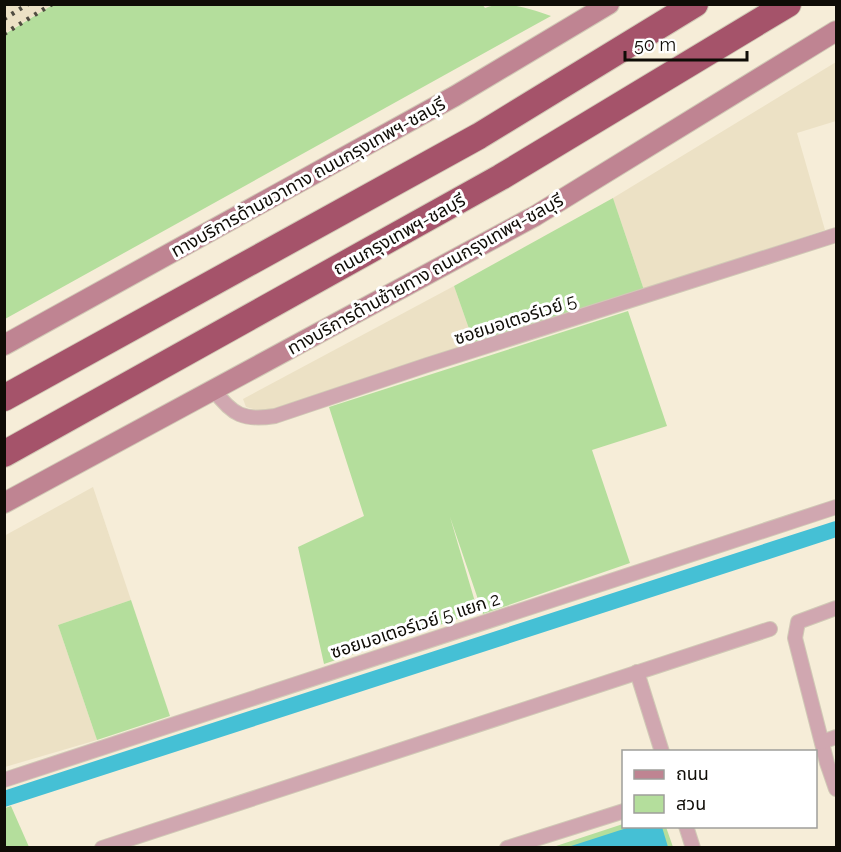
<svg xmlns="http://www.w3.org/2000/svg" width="841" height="852" font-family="Raleway,'Noto Sans Thai',sans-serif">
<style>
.built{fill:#ece1c5}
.green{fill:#b4de9c}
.water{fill:#45c0d5}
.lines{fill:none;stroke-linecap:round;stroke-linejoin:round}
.canal{stroke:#45c0d5;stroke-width:16}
.street-casing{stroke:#d1c9b6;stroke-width:16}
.secondary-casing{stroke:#d1c9b6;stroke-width:22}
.highway-casing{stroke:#d1c9b6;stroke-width:28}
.street{stroke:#d0a7b0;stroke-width:14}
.secondary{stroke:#bf8492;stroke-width:20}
.highway{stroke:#a5536a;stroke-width:26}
.rail{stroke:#504c41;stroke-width:4.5;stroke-dasharray:3 6;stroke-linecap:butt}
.labels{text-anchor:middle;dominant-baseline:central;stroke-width:6;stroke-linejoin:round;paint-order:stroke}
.street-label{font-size:18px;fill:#0f0c06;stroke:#fff}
</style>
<rect width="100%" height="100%" fill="#f6edd8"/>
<!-- built -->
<g class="built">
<polygon points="5,4 52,4 52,5 5,33"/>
<polygon points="836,62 836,121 797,133 825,230 644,290 613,198"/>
<polygon points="454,286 474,343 264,412 246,407 243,399"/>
<polygon points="93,487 131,600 58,625 97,740 5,767 4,536"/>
</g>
<!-- green -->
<g class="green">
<path d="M54,4H482L485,8C506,0 531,9 551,16L5,319V34Z"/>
<polygon points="613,198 644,290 474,343 454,286"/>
<polygon points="628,311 667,426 592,450 630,563 483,614 450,517 478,612 324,664 298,547 364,516 329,407"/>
<polygon points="131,600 170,716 97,740 58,625"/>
<polygon points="11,806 29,847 5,847 5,808"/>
<polygon points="623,824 624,826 666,827 673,847 550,848"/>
</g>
<!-- water -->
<polygon class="water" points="633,826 662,827 668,847 568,847"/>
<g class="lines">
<!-- canal -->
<polyline class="canal" points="4,799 836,529"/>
<!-- street casing -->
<g class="street-casing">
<g id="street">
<path d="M214,390C232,415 244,421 275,416L427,365L836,235"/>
<polyline points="836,608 798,622 795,638 827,763 836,789"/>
<polyline points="637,672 662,752"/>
<polyline points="822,742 836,737"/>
<polyline points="4,780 836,507"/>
<polyline points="686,826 693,848"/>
<polyline points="102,848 770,629"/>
<polyline points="507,848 624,811"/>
</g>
</g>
<!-- secondary casing -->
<g class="secondary-casing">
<g id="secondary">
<polyline points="4,345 455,96 609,4"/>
<polyline points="4,503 535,216 836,31"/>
</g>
</g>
<!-- highway casing -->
<g class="highway-casing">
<g id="highway">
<polyline points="4,398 479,136 695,4"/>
<polyline points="4,454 501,177 788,4"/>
</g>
</g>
<!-- street -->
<use href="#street" class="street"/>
<!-- secondary -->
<use href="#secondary" class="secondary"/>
<!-- highway -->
<use href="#highway" class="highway"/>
<!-- rail -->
<g class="rail">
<polyline points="4,19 28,4"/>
<polyline points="4,34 52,4"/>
</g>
</g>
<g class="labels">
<!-- street labels -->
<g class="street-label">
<text transform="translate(308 177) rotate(-29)">ทางบริการด้านขวาทาง ถนนกรุงเทพฯ-ชลบุรี</text>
<text transform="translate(399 234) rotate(-29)">ถนนกรุงเทพฯ-ชลบุรี</text>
<text transform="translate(425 274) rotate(-29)">ทางบริการด้านซ้ายทาง ถนนกรุงเทพฯ-ชลบุรี</text>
<text transform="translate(515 319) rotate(-18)">ซอยมอเตอร์เวย์ 5</text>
<text transform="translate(415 625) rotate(-18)">ซอยมอเตอร์เวย์ 5 แยก 2</text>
</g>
</g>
<!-- border -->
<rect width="841" height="852" fill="none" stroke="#0f0c06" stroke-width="12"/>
<!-- legend -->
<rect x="622" y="750" width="195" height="78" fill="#ffffff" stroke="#9f9e9b" stroke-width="1.5"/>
<rect x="634" y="770" width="30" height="9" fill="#bf8492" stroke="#9f9e9b" stroke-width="1.5"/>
<text x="676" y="780" font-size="18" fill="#0f0c06">ถนน</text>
<rect x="634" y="795" width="30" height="18" fill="#b4de9c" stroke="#9f9e9b" stroke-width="1.5"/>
<text x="676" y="810" font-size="18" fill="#0f0c06">สวน</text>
<!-- scale -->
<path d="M625 51v9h122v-9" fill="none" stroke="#0f0c06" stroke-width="3"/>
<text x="634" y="51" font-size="18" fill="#0f0c06" stroke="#ffffff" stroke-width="4.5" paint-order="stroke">50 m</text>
</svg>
